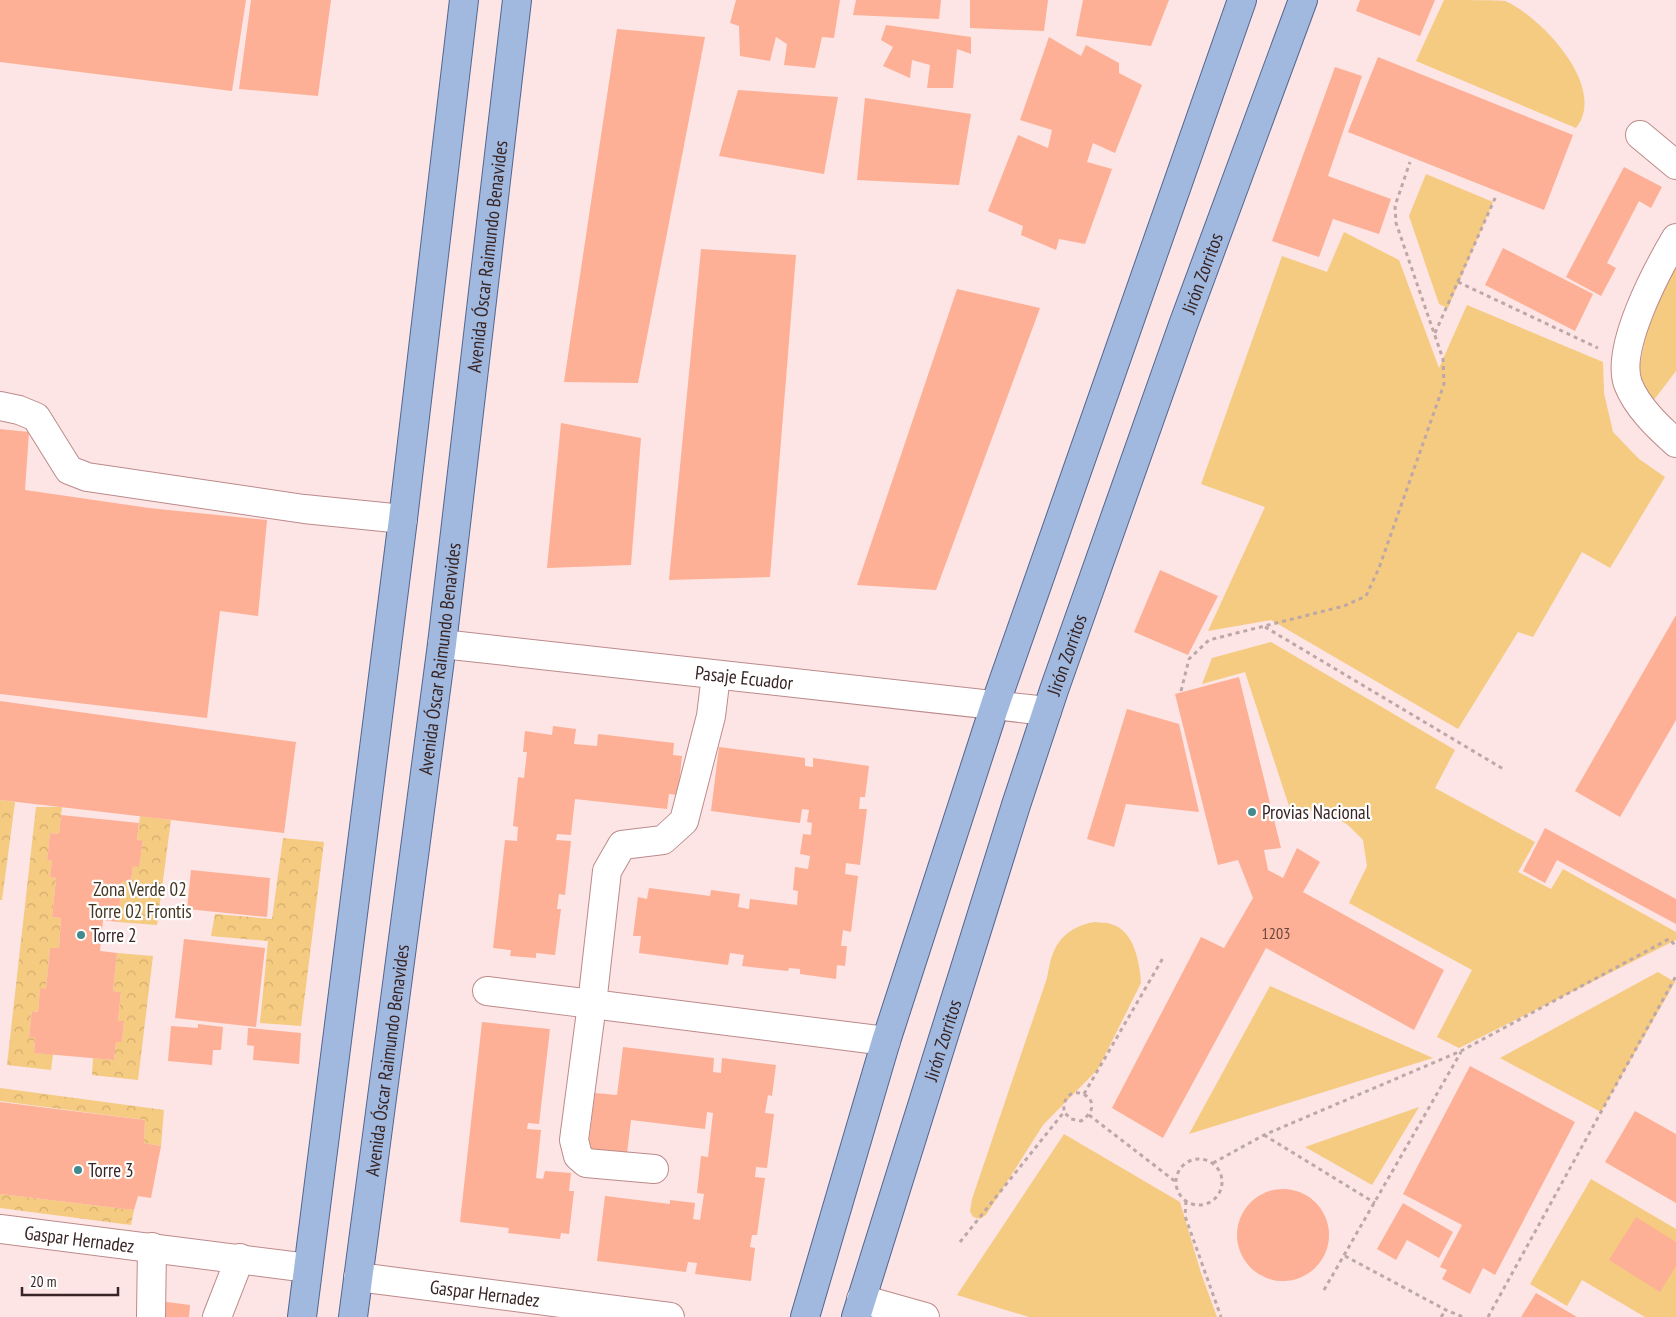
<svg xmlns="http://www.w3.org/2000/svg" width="1676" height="1317" font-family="'PT Sans Narrow',sans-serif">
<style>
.grass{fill:#f5ca81}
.forest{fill:url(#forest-crowns)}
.building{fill:#fdb095}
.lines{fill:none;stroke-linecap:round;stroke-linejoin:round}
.minor-casing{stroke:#bd8a8a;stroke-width:30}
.major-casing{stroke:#536690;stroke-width:30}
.path{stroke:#bea7a7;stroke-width:3;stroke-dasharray:4 4;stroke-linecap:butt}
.minor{stroke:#fff;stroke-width:28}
.major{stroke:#a1b9df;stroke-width:28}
.poi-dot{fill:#428a8d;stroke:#fff;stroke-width:2}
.labels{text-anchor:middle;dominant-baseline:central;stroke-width:4.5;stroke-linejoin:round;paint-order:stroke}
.number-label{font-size:16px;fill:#694740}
.street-label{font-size:19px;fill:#382424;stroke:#fff}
.poi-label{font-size:19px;fill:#382424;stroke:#fff;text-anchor:start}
.park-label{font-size:19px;fill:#443721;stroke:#fff}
</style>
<defs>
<pattern id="forest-crowns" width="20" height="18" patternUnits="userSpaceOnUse" patternTransform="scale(1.25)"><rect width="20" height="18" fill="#f5ca81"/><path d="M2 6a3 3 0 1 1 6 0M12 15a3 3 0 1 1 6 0" fill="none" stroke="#d3ad6f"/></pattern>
</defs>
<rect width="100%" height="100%" fill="#fce5e4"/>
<!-- grass -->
<g class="grass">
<path d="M1444,0C1455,0 1497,0 1505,1C1542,17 1608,88 1576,128L1416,61Z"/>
<polygon points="1426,174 1493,202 1448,308 1439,304 1409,216"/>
<polygon points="1344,232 1399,260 1439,368 1467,305 1603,362 1604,393 1613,432 1639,459 1665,477 1610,568 1582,552 1533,637 1518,632 1458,729 1271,620 1208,631 1265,507 1201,484 1282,256 1327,272"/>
<polygon points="1676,268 1676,371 1650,405 1638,376 1646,333 1667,283"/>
<polygon points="1271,642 1455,750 1435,788 1535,842 1518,872 1551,889 1563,869 1676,932 1676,940 1459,1048 1437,1037 1472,970 1349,903 1367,866 1363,840 1348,825 1335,817 1318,811 1290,809 1245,672 1202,684 1212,658"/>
<path d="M1095,922C1100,923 1106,922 1111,924C1134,930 1140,963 1141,983L1098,1069L1043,1125L986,1215L980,1219L973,1217L970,1211L972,1199L1047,978C1049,969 1050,959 1054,951C1062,933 1077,925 1095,922Z"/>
<polygon points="1658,972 1675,982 1601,1112 1500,1058"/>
<polygon points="1270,986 1433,1058 1189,1134"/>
<polygon points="1419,1107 1372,1185 1305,1147"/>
<polygon points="1064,1134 1180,1202 1201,1273 1217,1317 1029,1317 957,1295"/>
<polygon points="1591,1179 1676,1229 1676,1317 1645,1317 1582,1280 1567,1306 1530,1284"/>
</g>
<!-- forest -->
<g class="forest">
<polygon points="0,800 15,802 2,900 0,900"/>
<polygon points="36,807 62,807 59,834 50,833 47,860 52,861 50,877 56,878 52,917 61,918 59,948 50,948 46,989 40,989 38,1012 32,1011 29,1037 35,1038 34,1053 53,1054 51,1070 7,1065"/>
<polygon points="140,816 171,820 157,925 118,922 122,881 131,882 133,866 139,866 143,842 137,840"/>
<polygon points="283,838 324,842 301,1026 260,1023 268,941 211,936 215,914 272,919"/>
<polygon points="117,953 153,956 138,1080 92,1075 93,1058 114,1060 116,1042 122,1042 124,1022 118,1021 121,992 113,991"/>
<polygon points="0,1088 164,1110 161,1146 144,1143 145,1120 0,1101"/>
<polygon points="0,1194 134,1210 131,1225 0,1208"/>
</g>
<!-- building -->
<g class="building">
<polygon points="0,0 246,0 232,91 0,62"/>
<polygon points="251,0 331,0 318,96 239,89"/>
<polygon points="736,0 840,0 834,38 822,37 815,68 784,65 787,44 776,37 770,61 740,56 739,26 730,23"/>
<polygon points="856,0 941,0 939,19 853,15"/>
<polygon points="970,0 1048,0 1044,31 970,28"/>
<polygon points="1083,0 1169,0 1151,46 1076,36"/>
<polygon points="1360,0 1435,0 1420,36 1356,11"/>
<polygon points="886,25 971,37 971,54 957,49 953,88 927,88 930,65 912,60 910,78 883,66 893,47 881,40"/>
<polygon points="617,29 705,37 638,383 564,382"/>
<polygon points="1049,37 1081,56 1086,45 1119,63 1119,73 1142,85 1115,153 1093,143 1087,162 1112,169 1085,244 1059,239 1056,250 1021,235 1023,226 988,211 1018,135 1048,148 1052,130 1020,120"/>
<polygon points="1378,57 1573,135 1544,210 1348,132"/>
<polygon points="1335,67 1362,76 1328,176 1391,199 1379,234 1333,219 1319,257 1272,241"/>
<polygon points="738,90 838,97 824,174 719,156"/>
<polygon points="865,98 971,114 959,185 857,180"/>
<polygon points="1624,167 1662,187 1651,208 1639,201 1607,263 1616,268 1601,296 1566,277"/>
<polygon points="1503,248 1593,294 1575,331 1485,285"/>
<polygon points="701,249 796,255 770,577 669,580"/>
<polygon points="957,289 1040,308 936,590 857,585"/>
<polygon points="561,423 641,438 631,565 547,568"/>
<polygon points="0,429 29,432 25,490 149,508 267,520 258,616 220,611 207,718 0,694"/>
<polygon points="1160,570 1218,596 1188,655 1134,632"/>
<polygon points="1676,615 1676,720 1620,817 1575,791"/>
<polygon points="1239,677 1281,848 1264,850 1268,870 1283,878 1297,848 1320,862 1303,892 1444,970 1414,1030 1266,948 1163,1138 1112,1108 1201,937 1224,948 1253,898 1238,860 1218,865 1175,694"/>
<polygon points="0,701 296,742 284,833 0,800"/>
<polygon points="1127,709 1179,724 1199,812 1126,804 1114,847 1087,839"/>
<polygon points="553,726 576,729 574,744 597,746 598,734 674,743 673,755 682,756 678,795 669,794 667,809 575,799 571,835 557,834 556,840 571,841 565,895 559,894 557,909 561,909 555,955 536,953 536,958 510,956 511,950 493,948 505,840 517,841 518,827 513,826 518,777 524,778 527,752 523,752 525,731 552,735"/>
<polygon points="719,747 805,758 805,766 813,767 813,758 869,766 865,797 860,797 859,809 867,809 860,865 846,863 845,874 858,876 851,932 843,930 841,946 847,946 845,966 837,965 836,979 800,974 800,969 789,968 788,971 742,966 744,955 730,953 728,965 639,953 641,936 633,936 638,897 647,899 649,888 710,896 711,890 740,894 738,907 749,909 750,899 797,905 798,891 793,890 795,867 808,869 810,856 800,854 803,834 811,835 812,823 807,822 809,810 802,809 800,823 711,811"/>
<polygon points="61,815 139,823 137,840 143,841 139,867 133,866 131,883 122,881 118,922 103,920 100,951 117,953 113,991 121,992 118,1021 124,1021 122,1042 116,1042 114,1060 34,1053 35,1038 29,1037 32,1011 38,1012 40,988 46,989 50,948 59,948 61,918 52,917 56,878 50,877 52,861 47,860 50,833 59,834"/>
<polygon points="1545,828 1676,899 1676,924 1557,860 1545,883 1523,871"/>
<polygon points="191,870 270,878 267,917 187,909"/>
<polygon points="184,939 265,948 256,1027 175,1018"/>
<polygon points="482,1022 550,1029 539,1124 528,1123 527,1129 541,1130 536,1178 543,1179 545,1171 571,1173 569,1191 574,1191 569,1234 561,1233 560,1239 508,1233 509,1228 460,1222"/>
<polygon points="198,1024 223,1027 221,1050 213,1050 212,1065 168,1061 171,1026 198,1028"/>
<polygon points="248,1028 301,1033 299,1064 253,1060 254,1046 247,1045"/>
<polygon points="623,1047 714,1058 713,1072 721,1073 722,1058 776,1065 772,1096 768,1095 765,1113 774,1114 767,1168 756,1167 755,1177 765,1178 757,1235 752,1235 750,1247 755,1248 751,1281 695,1274 697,1263 688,1262 686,1272 597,1261 605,1196 670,1204 670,1200 695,1203 693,1219 700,1220 704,1194 697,1193 701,1156 708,1157 713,1113 707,1112 705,1129 631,1120 626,1162 587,1157 595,1093 617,1095"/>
<polygon points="1470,1066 1575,1122 1495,1275 1483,1268 1470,1294 1442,1279 1447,1270 1440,1267 1462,1225 1403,1194"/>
<polygon points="0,1102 145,1120 144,1143 161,1146 151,1198 138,1196 134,1210 0,1194"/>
<polygon points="1635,1111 1676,1134 1676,1203 1605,1162"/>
<circle cx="1283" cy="1235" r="46"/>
<polygon points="1403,1203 1453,1232 1439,1258 1407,1240 1396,1260 1377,1249"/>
<polygon points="1636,1217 1676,1242 1676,1266 1660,1292 1609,1260"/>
<polygon points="1536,1293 1577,1317 1521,1317"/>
<polygon points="159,1301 190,1305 189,1317 157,1317"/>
</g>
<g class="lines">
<!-- minor casing -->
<g class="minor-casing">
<g id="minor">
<polyline points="1640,135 1676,165"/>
<path d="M1676,238C1657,270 1615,348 1628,384C1637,407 1658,427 1676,443"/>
<polyline points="0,406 19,410 36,417 69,470 87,477 304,509 403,519"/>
<path id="s1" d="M442,644L1047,711"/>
<polyline points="487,991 592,1004 607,871 622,845 663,840 684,821 711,716 716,675"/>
<polyline points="654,1169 586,1163 578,1156 574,1140 592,1004 886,1041"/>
<path id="s2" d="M0,1229L308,1268"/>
<path id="s3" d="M358,1277L670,1317"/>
<polyline points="861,1299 925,1317"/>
<polyline points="151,1317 152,1247"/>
<polyline points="217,1317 240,1258"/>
</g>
</g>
<!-- major casing -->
<g class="major-casing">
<g id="major">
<polyline points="302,1317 403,519 464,0"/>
<path id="s4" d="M353,1317L442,644L517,0"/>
<polyline points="805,1317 886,1041 995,705 1242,0"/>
<path id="s5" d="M856,1317L1016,805L1054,690L1183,325L1303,0"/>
</g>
</g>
<!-- path -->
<g class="path">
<polyline points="1458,282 1598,348"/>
<polyline points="1435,333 1496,196"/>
<polyline points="1265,627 1505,770"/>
<polyline points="1181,691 1189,659 1209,640 1344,606 1366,596 1379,568 1444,384 1443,359 1396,223 1395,206 1410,162"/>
<polyline points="1084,1094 1163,958"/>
<polyline points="1089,1115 1176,1182"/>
<polyline points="1264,1135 1375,1203"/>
<circle cx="1199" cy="1182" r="23"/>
<polyline points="1213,1163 1264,1135 1461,1051 1669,939 1676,946"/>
<polyline points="1186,1201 1185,1216 1221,1317"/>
<path d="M960,1242L1064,1112C1061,1075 1114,1099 1081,1121L1071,1119L1064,1112"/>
<polyline points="1345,1256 1446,1310 1463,1317"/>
<polyline points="1324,1290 1461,1052"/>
<polyline points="1441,1317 1446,1310"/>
<polyline points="1488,1317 1676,976"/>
</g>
<!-- minor -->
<use href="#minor" class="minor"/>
<!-- major -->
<use href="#major" class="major"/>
</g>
<!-- markers -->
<g class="poi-dot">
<circle cx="1252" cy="812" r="5"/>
<circle cx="81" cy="935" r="5"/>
<circle cx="78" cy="1170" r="5"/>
</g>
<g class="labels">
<!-- number labels -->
<g class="number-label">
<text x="1276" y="933">1203</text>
</g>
<!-- street labels -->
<g class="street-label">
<text stroke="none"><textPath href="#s4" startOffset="1069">Avenida Óscar Raimundo Benavides</textPath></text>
<text stroke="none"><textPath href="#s5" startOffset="1100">Jirón Zorritos</textPath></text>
<text stroke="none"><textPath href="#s5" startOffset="695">Jirón Zorritos</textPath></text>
<text stroke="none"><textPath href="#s4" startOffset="664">Avenida Óscar Raimundo Benavides</textPath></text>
<text stroke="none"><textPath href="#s1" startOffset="304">Pasaje Ecuador</textPath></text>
<text stroke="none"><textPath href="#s5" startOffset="290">Jirón Zorritos</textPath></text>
<text stroke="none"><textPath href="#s4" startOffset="259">Avenida Óscar Raimundo Benavides</textPath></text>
<text stroke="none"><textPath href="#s2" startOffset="80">Gaspar Hernadez</textPath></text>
<text stroke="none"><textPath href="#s3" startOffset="128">Gaspar Hernadez</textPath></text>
</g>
<!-- poi labels -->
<g class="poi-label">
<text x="1262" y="812">Provias Nacional</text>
<text x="91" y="935">Torre 2</text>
<text x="88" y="1170">Torre 3</text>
</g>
<!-- park labels -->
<g class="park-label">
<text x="140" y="889">Zona Verde 02<tspan x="140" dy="22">Torre 02 Frontis</tspan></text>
</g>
</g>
<!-- scale -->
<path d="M22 1287v8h96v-8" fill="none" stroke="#382424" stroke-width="2.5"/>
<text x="30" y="1287" font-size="15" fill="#382424" stroke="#ffffff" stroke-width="4" paint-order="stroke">20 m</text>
</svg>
